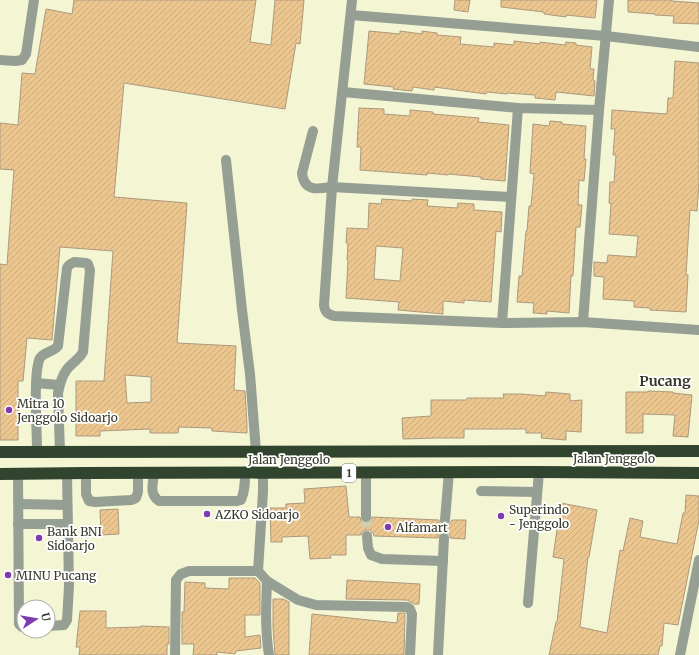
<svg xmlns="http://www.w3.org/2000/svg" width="699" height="655" font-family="Merriweather,serif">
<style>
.building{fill:url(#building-hatch);stroke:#ac997e;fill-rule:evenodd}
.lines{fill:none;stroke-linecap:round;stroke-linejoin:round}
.minor-tunnel{stroke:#cdcfb1;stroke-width:10;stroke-dasharray:10 5;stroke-linecap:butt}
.minor{stroke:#959f94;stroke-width:10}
.highway{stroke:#31442e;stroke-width:12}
.poi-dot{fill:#7d3baf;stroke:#fff;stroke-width:1.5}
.labels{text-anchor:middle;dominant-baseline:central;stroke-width:3.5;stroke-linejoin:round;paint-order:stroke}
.shield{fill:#fff;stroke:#73736a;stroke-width:1}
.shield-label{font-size:11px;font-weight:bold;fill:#37372a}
.poi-label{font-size:12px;fill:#37372a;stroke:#fff;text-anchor:start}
.street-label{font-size:12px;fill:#37372a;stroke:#fff}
.quarter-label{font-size:14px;font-weight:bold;fill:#37372a;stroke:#fff}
</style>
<defs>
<pattern id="building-hatch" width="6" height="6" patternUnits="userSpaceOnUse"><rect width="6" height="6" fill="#ecc68f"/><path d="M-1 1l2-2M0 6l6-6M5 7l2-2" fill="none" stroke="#cbab7c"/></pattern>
</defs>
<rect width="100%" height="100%" fill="#f3f5d3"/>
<!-- building -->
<g class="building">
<path d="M74,0H256L250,42L271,45L275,0H304L300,44L296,43L285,109L124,83L114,197L187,203L177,343L236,346L234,390L245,391L247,424V433L212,431V428L179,427L178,433H150V429L100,431V436H76V381H104L113,251L60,247L52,340L27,338L23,381H18V440H0V264L7,265L14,170L0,169V123L18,125L22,73L35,74L46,9L72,14ZM125,375L151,377V402L127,403Z"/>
<polygon points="455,0 470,0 468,12 454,10"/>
<polygon points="501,0 597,0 595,18 566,15 566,17 544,14 544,12 501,7"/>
<polygon points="628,0 672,0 672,1 699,3 699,24 673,23 674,16 655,15 655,14 628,12"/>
<polygon points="369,31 400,34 400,31 422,34 422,31 437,33 437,35 461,37 460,44 494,47 494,43 514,45 514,41 540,44 540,42 565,45 566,42 576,43 576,45 592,47 590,69 594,69 593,80 595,81 594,96 556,92 555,100 535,98 535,95 507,93 507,94 487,92 486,94 434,87 434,90 413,87 412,91 393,89 394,87 364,84"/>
<polygon points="675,61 699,63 699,182 697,211 690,210 686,275 688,275 686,312 650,310 650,308 634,307 634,301 603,299 604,277 594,276 594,262 607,263 608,255 636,257 638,236 609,234 611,203 609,203 610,182 614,182 616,155 613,155 615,129 611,129 612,110 667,114 668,98 673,98"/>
<polygon points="359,108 384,109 384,114 410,116 410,110 433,112 433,114 479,118 478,122 509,125 505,181 481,179 481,177 448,174 448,175 427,173 427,175 360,170 361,147 357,147"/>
<polygon points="550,121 562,122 562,124 586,126 584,159 586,159 584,181 579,180 578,205 582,205 580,227 576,227 573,276 571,276 569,313 547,311 547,314 533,313 534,303 517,302 519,276 522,276 526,231 527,231 529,206 531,206 534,174 530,173 533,124 549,126"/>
<path d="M382,199L412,201V199L428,200L427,206L457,208L458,203L474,204V210L502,212L501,232L496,231L491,302L464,300V303L443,301V314L398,310L399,302L346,298L348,260H347L348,243H346L347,228L368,229L369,203L381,204ZM376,246L403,248L400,281L374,279Z"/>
<polygon points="648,391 673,392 673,393 692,395 688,437 673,436 675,415 643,414 643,433 626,433 626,392 648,392"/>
<polygon points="546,392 570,394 570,401 582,400 581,432 566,431 566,440 541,438 542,433 526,433 526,429 464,429 464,438 437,438 403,439 402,418 431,416 431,400 467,400 467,398 504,398 503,394 521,394 545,396"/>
<polygon points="346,486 349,517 360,517 361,521 366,523 370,522 372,517 439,520 439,522 441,525 445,526 450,524 452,520 466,520 465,539 450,538 450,535 448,533 444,532 439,534 438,538 374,536 373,533 370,530 366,530 363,531 361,535 346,535 346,555 330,555 331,558 310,559 308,536 282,537 282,542 271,542 270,508 286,508 286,504 305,503 304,489"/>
<polygon points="686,495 699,496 699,520 678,625 664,623 662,646 660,646 658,655 549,655 556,622 557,622 564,559 553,557 561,503 597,510 589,557 588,557 580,627 607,633 620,550 623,551 630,518 643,521 640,537 677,544 683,513 685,513"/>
<polygon points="118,509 119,534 101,535 100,510"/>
<polygon points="229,578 255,578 260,583 260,615 245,615 245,637 260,635 261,648 236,651 235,654 217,652 217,655 193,655 194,644 182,644 182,612 184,612 185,582 205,583 205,588 229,589"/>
<polygon points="347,580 420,584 419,604 414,604 407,600 346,599"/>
<polygon points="273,599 283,599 289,602 289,655 275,655 273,627"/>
<polygon points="80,611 106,611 106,628 141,627 141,626 169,627 169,644 167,644 167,655 79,655 80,647 76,647"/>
<polygon points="398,613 405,613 405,615 404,655 309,655 312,614 397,623"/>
</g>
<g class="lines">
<!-- minor-tunnel -->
<g class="minor-tunnel">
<polyline points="366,517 367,536"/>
<polyline points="444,538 445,520"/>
</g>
<!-- minor -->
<g class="minor">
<path d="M352,0L332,187L324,305C325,313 328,314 334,316L502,323L583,322L699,330"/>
<polyline points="351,15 606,36 699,47"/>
<polyline points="0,60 15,61 22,60 26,54 34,0"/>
<polyline points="343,92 518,108 599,110"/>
<path d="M313,131L302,173C304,192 318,189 332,187L511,197"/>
<polyline points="226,160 242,310 250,374 256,452"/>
<polyline points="583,322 599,110 609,0"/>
<polyline points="502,323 518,108"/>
<polyline points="36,383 59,385"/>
<path d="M37,452C37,425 34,397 37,370C38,366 38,361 40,358C44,352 53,352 58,346L67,268L69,265L74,262L86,263L88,264L90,270L83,352C80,358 76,360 72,364C63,371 60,382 58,393L60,452"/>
<polyline points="366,472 366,517"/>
<polyline points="86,473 86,494 89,501 95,502 131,500 136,498 138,492 138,473"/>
<path d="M154,473C153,484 149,494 159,501H237L241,500C245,491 245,482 245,473"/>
<polyline points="263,473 263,492 258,571 267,581 298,600 316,605 407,607 410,609 412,614 410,655"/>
<polyline points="18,474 19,624 22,627 24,627"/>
<polyline points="481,491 537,492"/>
<polyline points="19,504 67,505"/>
<polyline points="445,520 449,472"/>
<polyline points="18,524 67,524"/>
<polyline points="367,536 368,548 371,555 382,559 443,561"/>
<path d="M267,581C266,605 265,631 269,655"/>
<polyline points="528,603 539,472"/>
<polyline points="48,626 64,625 67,620 69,586 67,473"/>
<polyline points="175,655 176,580 181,574 189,571 258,571"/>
<polyline points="438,655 444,538"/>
<polyline points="680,655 699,560"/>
</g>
<!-- highway -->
<g class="highway">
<polyline points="0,452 699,451"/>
<polyline points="0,474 86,473 539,472 699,473"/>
</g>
</g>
<!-- markers -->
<g class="poi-dot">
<circle cx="9" cy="410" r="4"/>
<circle cx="207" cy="514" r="4"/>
<circle cx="501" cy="516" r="4"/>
<circle cx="388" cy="527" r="4"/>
<circle cx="39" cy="538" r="4"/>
<circle cx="8" cy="575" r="4"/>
</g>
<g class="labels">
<!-- shield labels -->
<rect class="shield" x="342" y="464" width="14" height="18" rx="3"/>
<g class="shield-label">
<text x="349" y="473">1</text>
</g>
<!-- poi labels -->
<g class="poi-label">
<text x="17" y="403">Mitra 10<tspan x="17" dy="14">Jenggolo Sidoarjo</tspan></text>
<text x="509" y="509">Superindo<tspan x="509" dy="14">- Jenggolo</tspan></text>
<text x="215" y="514">AZKO Sidoarjo</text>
<text x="396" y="527">Alfamart</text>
<text x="47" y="531">Bank BNI<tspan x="47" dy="14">Sidoarjo</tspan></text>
<text x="16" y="575">MINU Pucang</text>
</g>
<!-- street labels -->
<g class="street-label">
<text x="614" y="458">Jalan Jenggolo</text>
<text x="289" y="459">Jalan Jenggolo</text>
</g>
<!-- quarter labels -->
<g class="quarter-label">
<text x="665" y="381">Pucang</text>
</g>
</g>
<!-- north arrow -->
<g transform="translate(36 619) rotate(78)"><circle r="19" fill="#ffffff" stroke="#afafaa"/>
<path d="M0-3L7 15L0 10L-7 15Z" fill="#7d3baf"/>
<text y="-6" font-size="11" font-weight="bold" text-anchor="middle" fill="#37372a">U</text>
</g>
</svg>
